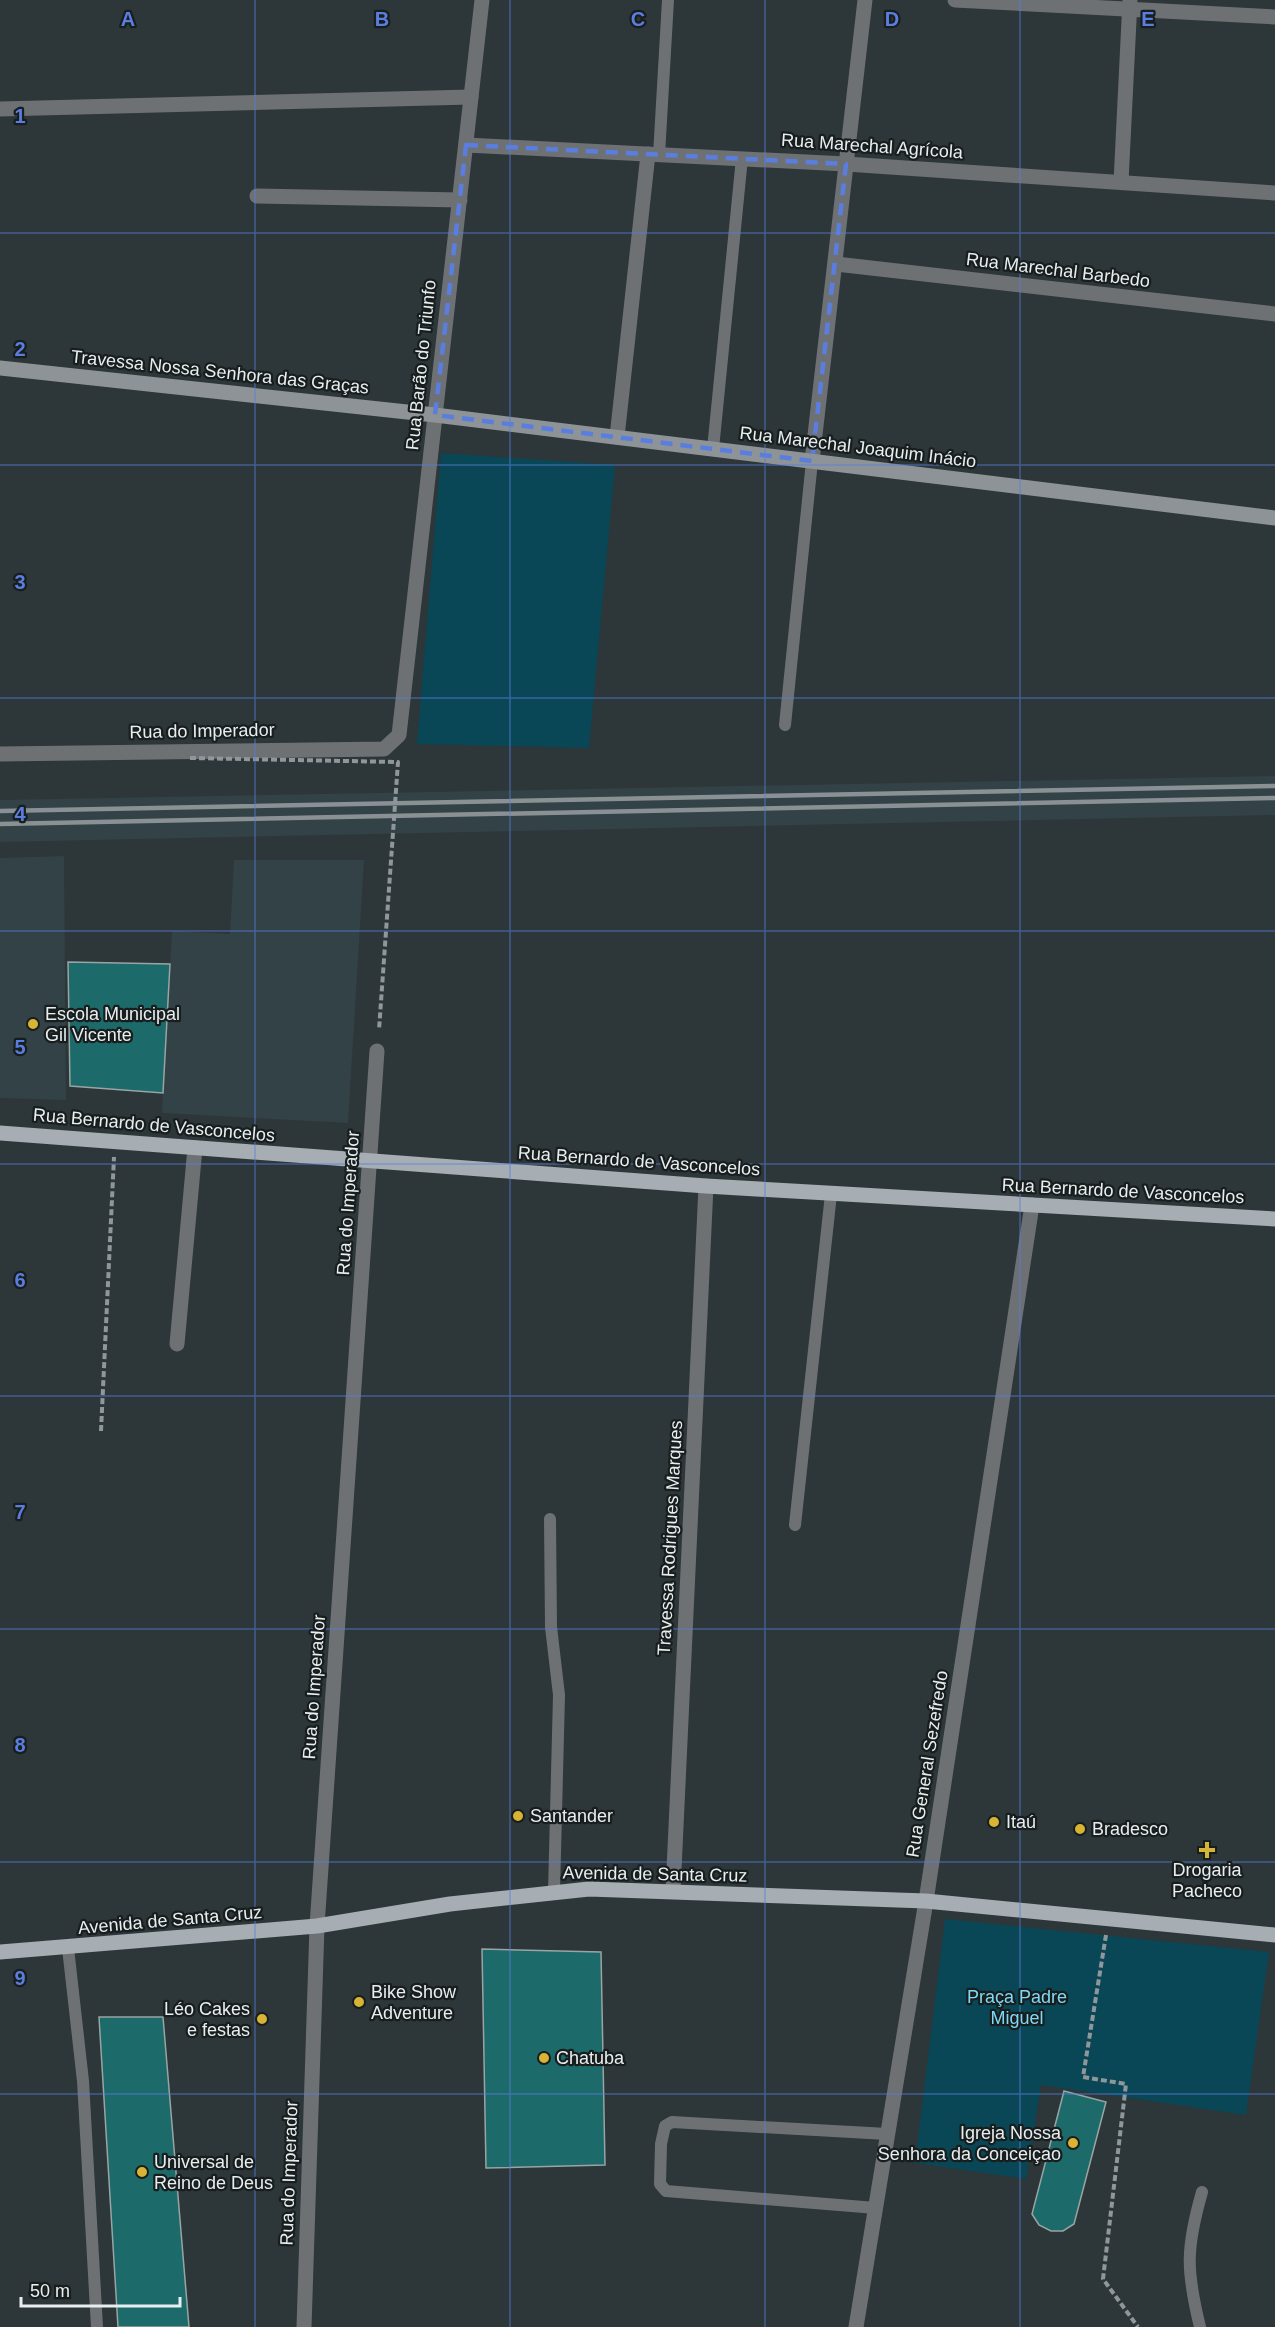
<svg xmlns="http://www.w3.org/2000/svg" width="1275" height="2327" font-family="Arial,sans-serif">
<style>
.built{fill:#324247}
.green{fill:#0a4756}
.building{fill:#1d6a6a;stroke:#98a5a4;stroke-width:1.5}
.lines{fill:none;stroke-linecap:round;stroke-linejoin:round}
.path{stroke:#90979a;stroke-width:4;stroke-dasharray:6 3;stroke-linecap:butt}
.lane{stroke:#6e7174;stroke-width:12}
.street{stroke:#6e7174;stroke-width:15}
.secondary{stroke:#8e9398;stroke-width:15}
.primary{stroke:#a6adb3;stroke-width:15}
.rail{stroke:#8a9194;stroke-width:4.5}
.path-bridge{stroke:#90979a;stroke-width:4;stroke-dasharray:6 3;stroke-linecap:butt}
.marked{fill:none;stroke:#5a7edf;stroke-width:4.5;stroke-dasharray:12 8;stroke-linejoin:round}
.grid{fill:none;stroke:#5a7edf;stroke-width:1.5;stroke-opacity:0.55}
.poi-dot{fill:#d8b434;stroke:#181d1e;stroke-width:2}
.labels{text-anchor:middle;dominant-baseline:central;stroke-width:4.5;stroke-linejoin:round;paint-order:stroke}
.street-label{font-size:18px;fill:#e8eef0;stroke:#181d1e}
.poi-label{font-size:18px;fill:#e8eef0;stroke:#181d1e;text-anchor:start}
.park-label{font-size:18px;fill:#7dd9f5;stroke:#181d1e}
.grid-label{font-size:20px;text-anchor:middle;font-weight:bold;fill:#5a7edf;stroke:#181d1e;stroke-width:4.5;stroke-linejoin:round;paint-order:stroke}
</style>
<rect width="100%" height="100%" fill="#2d3639"/>
<!-- built -->
<g class="built">
<polygon points="1275,776 1275,815 0,842 0,800"/>
<polygon points="64,856 66,1100 0,1098 0,858"/>
<polygon points="234,860 364,860 348,1123 162,1113 172,931 230,934"/>
</g>
<!-- green -->
<g class="green">
<polygon points="441,453 615,465 589,748 417,744"/>
<polygon points="945,1919 1269,1952 1246,2115 1041,2085 1026,2179 915,2163"/>
</g>
<!-- building -->
<g class="building">
<polygon points="68,962 170,964 163,1093 70,1086"/>
<polygon points="482,1949 601,1952 605,2165 486,2168"/>
<polygon points="99,2017 163,2017 189,2327 118,2327"/>
<polygon points="1064,2091 1106,2102 1074,2224 1063,2231 1051,2231 1039,2225 1032,2214"/>
</g>
<g class="lines">
<!-- path -->
<g class="path">
<polyline points="101,1431 114,1157"/>
<polyline points="1106,1935 1083,2077 1126,2084 1103,2279 1138,2327"/>
</g>
<!-- lane -->
<g class="lane">
<polyline points="659,155 668,0"/>
<polyline points="713,449 742,158"/>
<polyline points="785,725 812,461"/>
<polyline points="550,1519 551,1627 559,1695 554,1892"/>
<polyline points="795,1525 831,1194"/>
<polyline points="68,1948 83,2081 97,2327"/>
<polyline points="876,2208 666,2191 660,2184 661,2144 665,2126 672,2122 887,2134"/>
<path d="M1200,2327C1186,2270 1186,2248 1202,2192"/>
</g>
<!-- street -->
<g class="street">
<polyline points="955,0 1275,17"/>
<polyline points="0,109 471,97"/>
<polyline points="466,145 846,164 1275,193"/>
<polyline points="1121,182 1130,0"/>
<polyline points="257,196 460,200"/>
<polyline points="836,264 1275,314"/>
<polyline points="617,437 648,154"/>
<polyline points="812,461 865,0"/>
<polyline points="0,754 384,749 399,735 482,0"/>
<polyline points="177,1344 195,1148"/>
<polyline points="673,1891 706,1186"/>
<polyline points="304,2327 317,1926 377,1051"/>
<polyline points="856,2327 926,1901 1032,1205"/>
</g>
<!-- secondary -->
<polyline class="secondary" points="0,368 435,415 1275,518"/>
<!-- primary -->
<g class="primary">
<polyline points="0,1133 706,1186 1275,1219"/>
<polyline points="0,1952 317,1926 450,1904 589,1889 926,1901 1275,1935"/>
</g>
<!-- rail -->
<g class="rail">
<polyline points="0,811 1275,786"/>
<polyline points="0,824 1275,798"/>
</g>
<!-- path-bridge -->
<polyline class="path-bridge" points="190,758 398,762 379,1030"/>
</g>
<!-- marked area -->
<path class="marked" d="M466,145L846,164L812,461L435,415Z"/>
<!-- grid -->
<path class="grid" d="M255,0V2327M510,0V2327M765,0V2327M1020,0V2327M0,233H1275M0,465H1275M0,698H1275M0,931H1275M0,1164H1275M0,1396H1275M0,1629H1275M0,1862H1275M0,2094H1275"/>
<!-- markers -->
<g class="poi-dot">
<circle cx="33" cy="1024" r="6"/>
<circle cx="518" cy="1816" r="6"/>
<circle cx="994" cy="1822" r="6"/>
<circle cx="1080" cy="1829" r="6"/>
<path d="M1204 1841h6v6h6v6h-6v6h-6v-6h-6v-6h6z"/>
<circle cx="359" cy="2002" r="6"/>
<circle cx="262" cy="2019" r="6"/>
<circle cx="544" cy="2058" r="6"/>
<circle cx="1073" cy="2143" r="6"/>
<circle cx="142" cy="2172" r="6"/>
</g>
<g class="labels">
<!-- street labels -->
<g class="street-label">
<text transform="translate(872 146) rotate(4)">Rua Marechal Agrícola</text>
<text transform="translate(1058 270) rotate(7)">Rua Marechal Barbedo</text>
<text transform="translate(421 365) rotate(-84)">Rua Barão do Triunfo</text>
<text transform="translate(220 372) rotate(6)">Travessa Nossa Senhora das Graças</text>
<text transform="translate(858 447) rotate(7)">Rua Marechal Joaquim Inácio</text>
<text transform="translate(202 731) rotate(-1)">Rua do Imperador</text>
<text transform="translate(154 1125) rotate(5)">Rua Bernardo de Vasconcelos</text>
<text transform="translate(639 1161) rotate(4)">Rua Bernardo de Vasconcelos</text>
<text transform="translate(1123 1191) rotate(3)">Rua Bernardo de Vasconcelos</text>
<text transform="translate(348 1203) rotate(-86)">Rua do Imperador</text>
<text transform="translate(670 1538) rotate(-87)">Travessa Rodrigues Marques</text>
<text transform="translate(314 1687) rotate(-86)">Rua do Imperador</text>
<text transform="translate(927 1764) rotate(-81)">Rua General Sezefredo</text>
<text transform="translate(655 1874) rotate(1)">Avenida de Santa Cruz</text>
<text transform="translate(170 1920) rotate(-5)">Avenida de Santa Cruz</text>
<text transform="translate(289 2173) rotate(-88)">Rua do Imperador</text>
</g>
<!-- poi labels -->
<g class="poi-label">
<text x="45" y="1014">Escola Municipal<tspan x="45" dy="21">Gil Vicente</tspan></text>
<text x="530" y="1816">Santander</text>
<text x="1006" y="1822">Itaú</text>
<text x="1092" y="1829">Bradesco</text>
<text x="1207" y="1870" text-anchor="middle">Drogaria<tspan x="1207" dy="21">Pacheco</tspan></text>
<text x="371" y="1992">Bike Show<tspan x="371" dy="21">Adventure</tspan></text>
<text x="250" y="2009" text-anchor="end">Léo Cakes<tspan x="250" dy="21">e festas</tspan></text>
<text x="556" y="2058">Chatuba</text>
<text x="1061" y="2133" text-anchor="end">Igreja Nossa<tspan x="1061" dy="21">Senhora da Conceiçao</tspan></text>
<text x="154" y="2162">Universal de<tspan x="154" dy="21">Reino de Deus</tspan></text>
</g>
<!-- park labels -->
<g class="park-label">
<text x="1017" y="1997">Praça Padre<tspan x="1017" dy="21">Miguel</tspan></text>
</g>
</g>
<g class="grid-label">
<text x="128" y="26">A</text>
<text x="382" y="26">B</text>
<text x="638" y="26">C</text>
<text x="892" y="26">D</text>
<text x="1148" y="26">E</text>
<text x="20" y="123">1</text>
<text x="20" y="356">2</text>
<text x="20" y="589">3</text>
<text x="20" y="821">4</text>
<text x="20" y="1054">5</text>
<text x="20" y="1287">6</text>
<text x="20" y="1519">7</text>
<text x="20" y="1752">8</text>
<text x="20" y="1985">9</text>
</g>
<!-- scale -->
<path d="M21 2297v9h159v-9" fill="none" stroke="#e8eef0" stroke-width="3"/>
<text x="30" y="2297" font-size="18" fill="#e8eef0" stroke="#181d1e" stroke-width="4.5" paint-order="stroke">50 m</text>
</svg>
